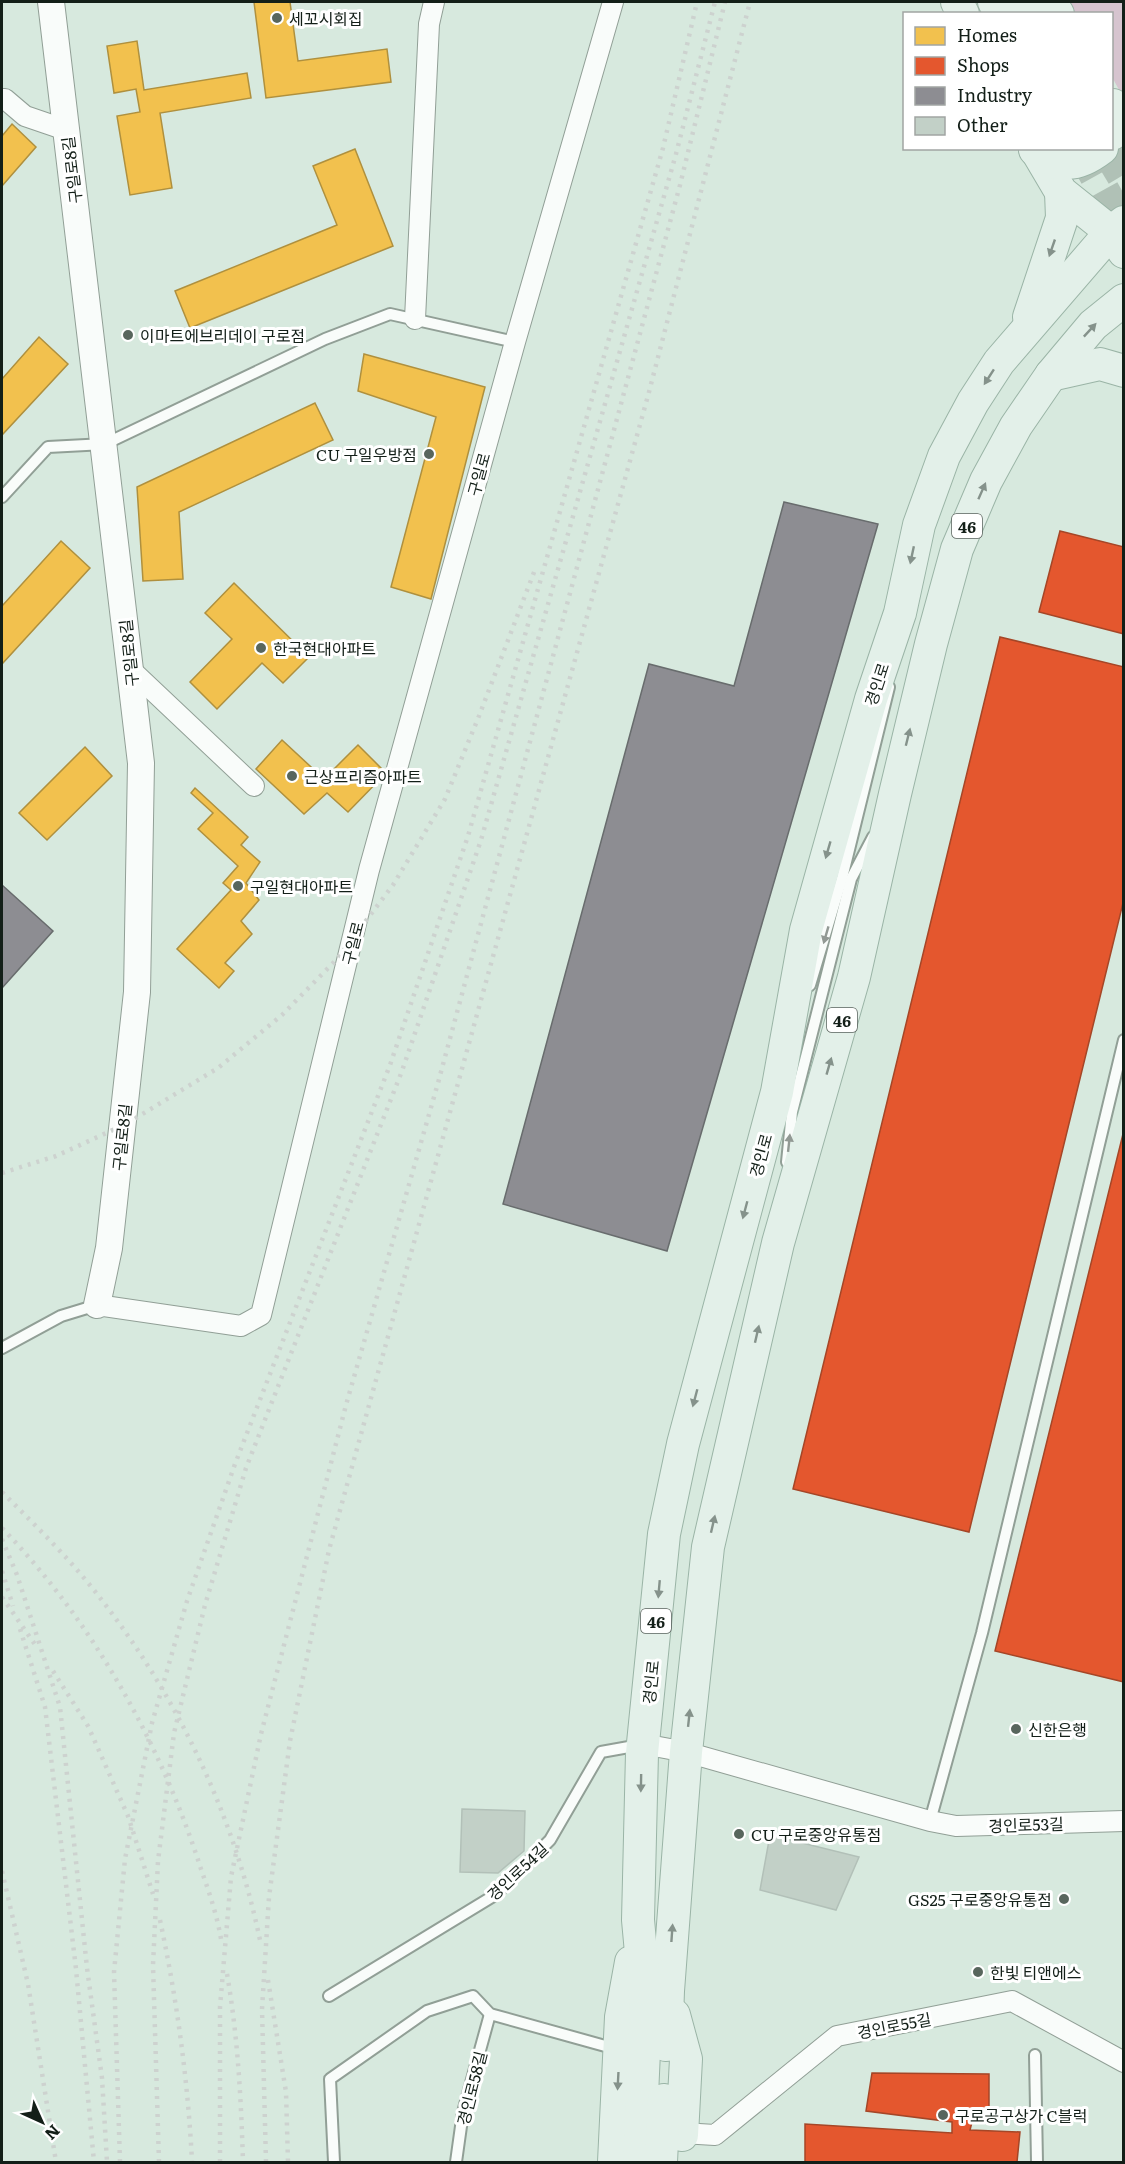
<svg xmlns="http://www.w3.org/2000/svg" width="1125" height="2164" font-family="Literata,'Noto Sans KR',serif">
<style>
.green{fill:#d6c4cf}
.homes{fill:#f2c14e;stroke:#af903e;stroke-width:1.5}
.shops{fill:#e4572e;stroke:#a54627;stroke-width:1.5}
.industry{fill:#8d8d92;stroke:#686c6d;stroke-width:1.5}
.building{fill:#c2d0c7;stroke:#b2c0b8;stroke-width:1.5}
.lines{fill:none;stroke-linecap:round;stroke-linejoin:round}
.primary-tunnel{stroke:#b0c1b6;stroke-width:32;stroke-dasharray:32 16;stroke-linecap:butt}
.service-casing{stroke:#919f96;stroke-width:14}
.minor-casing{stroke:#919f96;stroke-width:22}
.tertiary-casing{stroke:#919f96;stroke-width:28}
.primary-casing{stroke:#9ab4a6;stroke-width:34}
.service{stroke:#f9fcfa;stroke-width:10}
.minor{stroke:#f9fcfa;stroke-width:20}
.tertiary{stroke:#f9fcfa;stroke-width:26}
.primary{stroke:#e3f0e9;stroke-width:32}
.rail{stroke:#cdd2cf;stroke-width:4.5;stroke-dasharray:3 6;stroke-linecap:butt}
.oneway{fill:#85928b}
.oneway2{fill:#929994}
.poi-dot{fill:#58665d;stroke:#fff;stroke-width:2}
.labels{text-anchor:middle;dominant-baseline:central;stroke-width:6;stroke-linejoin:round;paint-order:stroke}
.shield{fill:#fff;stroke:#5a625d;stroke-width:1.5}
.shield-label{font-size:15px;font-weight:bold;fill:#131f18}
.poi-label{font-size:16px;fill:#131f18;stroke:#fff;text-anchor:start}
.street-label{font-size:16px;fill:#131f18;stroke:#fff}
</style>
<rect width="100%" height="100%" fill="#d7e9de"/>
<!-- green -->
<polygon class="green" points="1065,2 1123,2 1123,97 1112,77 1112,14 1073,13"/>
<!-- homes -->
<g class="homes">
<polygon points="254,2 290,2 298,61 387,49 391,82 266,98"/>
<polygon points="137,41 144,90 247,73 251,98 160,113 172,188 130,195 117,116 140,112 136,89 114,93 107,46"/>
<polygon points="12,124 36,147 2,186 2,136"/>
<polygon points="355,149 393,246 190,328 175,291 337,225 313,166"/>
<polygon points="39,337 68,364 2,435 2,379"/>
<polygon points="364,354 485,387 431,599 391,587 436,417 358,391"/>
<polygon points="315,403 333,440 179,512 183,579 143,581 137,487"/>
<polygon points="61,541 90,568 2,664 2,606"/>
<polygon points="234,583 309,657 283,683 262,663 217,709 190,682 232,639 205,613"/>
<polygon points="282,740 324,779 358,745 386,773 348,812 327,793 304,814 256,769"/>
<polygon points="85,747 112,776 47,840 19,813"/>
<polygon points="195,788 248,837 241,845 260,862 246,883 259,900 241,921 252,934 225,963 234,971 219,988 177,949 231,890 223,883 238,866 198,829 213,813 191,793"/>
</g>
<!-- shops -->
<g class="shops">
<polygon points="1060,531 1124,547 1124,634 1039,612"/>
<polygon points="1000,637 1124,667 1124,899 969,1532 793,1489"/>
<polygon points="1124,1130 1124,1682 995,1651"/>
<polygon points="872,2073 989,2074 989,2123 973,2118 970,2130 1020,2132 1017,2162 805,2162 805,2124 952,2133 952,2122 866,2111"/>
</g>
<!-- industry -->
<g class="industry">
<polygon points="784,502 878,524 667,1251 503,1204 649,664 734,686"/>
<polygon points="2,885 53,931 2,988"/>
</g>
<!-- building -->
<g class="building">
<polygon points="462,1809 525,1811 524,1851 498,1873 460,1872"/>
<polygon points="770,1835 859,1857 836,1910 760,1890"/>
</g>
<g class="lines">
<!-- primary-tunnel -->
<g class="primary-tunnel">
<polyline points="1080,148 1124,227"/>
<polyline points="1106,148 1124,178"/>
</g>
<!-- service casing -->
<g class="service-casing">
<g id="service">
<polyline points="2,497 48,447 105,444 325,339 390,314 515,342"/>
<polyline points="810,985 842,878 889,687"/>
<polyline points="787,1162 792,1112 851,879 873,837"/>
<polyline points="2,1348 61,1316 97,1305"/>
<polyline points="930,1821 982,1633 1124,1040"/>
<polyline points="329,1996 495,1895 550,1840 601,1752 640,1745"/>
<polyline points="1035,2055 1037,2162"/>
<polyline points="334,2162 330,2079 427,2011 473,1996 490,2014 616,2049"/>
<polyline points="456,2162 463,2112 490,2014"/>
</g>
</g>
<!-- minor casing -->
<g class="minor-casing">
<g id="minor">
<polyline points="2,99 5,99 25,116 66,130"/>
<polyline points="415,319 429,24 434,2"/>
<polyline points="129,668 254,786"/>
<polyline points="97,1305 241,1326 261,1315 369,870 515,342 613,2"/>
<polyline points="643,1744 686,1752 930,1821 956,1826 1124,1821"/>
<polyline points="682,2133 715,2135 837,2036 1012,2001 1124,2062"/>
</g>
</g>
<!-- tertiary casing -->
<g class="tertiary-casing">
<polyline id="tertiary" points="51,2 141,763 137,992 109,1248 97,1305"/>
</g>
<!-- primary casing -->
<g class="primary-casing">
<g id="primary">
<polyline points="957,2 963,14"/>
<polyline points="994,2 1001,14"/>
<polyline points="1022,2 1029,14"/>
<polyline points="1050,2 1058,14"/>
<polyline points="1112,134 1114,127 1113,105"/>
<polyline points="1035,148 1061,192 1111,232 1124,252"/>
<path d="M1035,150C1061,167 1076,168 1102,148"/>
<polyline points="1029,317 1062,218 1061,192"/>
<polyline points="1051,375 1100,364 1124,371"/>
<polyline points="674,2015 686,2059 682,2135"/>
<polyline points="666,2045 668,1991 686,1752 708,1547 778,1243 854,977 895,794 931,644 957,549 986,481 1016,426 1051,375 1093,325 1124,300"/>
<polyline points="614,2162 621,2017 631,1962"/>
<polyline points="639,2162 646,2007 638,1920 642,1753 664,1534 683,1444 777,1092 806,930 871,699 900,613 919,525 944,456 973,402 999,362 1111,232 1124,222"/>
<polyline points="661,2162 664,2100"/>
</g>
</g>
<!-- service -->
<use href="#service" class="service"/>
<!-- minor -->
<use href="#minor" class="minor"/>
<!-- tertiary -->
<use href="#tertiary" class="tertiary"/>
<!-- primary -->
<use href="#primary" class="primary"/>
<!-- rail -->
<g class="rail">
<polyline points="2,1173 56,1156 126,1124 218,1068 282,1015 337,959 393,885 445,799 479,716 536,567"/>
<path d="M2,1492C37,1527 74,1563 104,1603C181,1703 236,1821 261,1945"/>
<path d="M2,1528C93,1622 161,1744 201,1869C209,1892 217,1915 221,1939"/>
<polyline points="2,1539 17,1575 60,1707 87,1968 102,2078 107,2162"/>
<polyline points="2,1571 13,1606"/>
<polyline points="2,1597 36,1646"/>
<polyline points="20,1629 45,1707 76,1969 94,2162"/>
<polyline points="53,1671 88,1726 128,1816 153,1894"/>
<polyline points="2,1871 28,1984 56,2162"/>
<path d="M160,1920C177,2000 188,2081 192,2162"/>
<path d="M227,1974C238,2037 241,2099 243,2162"/>
<polyline points="268,1980 286,2092 288,2162"/>
<polyline points="120,2162 114,1972 125,1859 152,1723 187,1601 235,1464 390,1065 468,836 663,148 697,2"/>
<polyline points="159,2162 153,1965 158,1861 174,1733 205,1605 246,1468 402,1071 481,840 676,154 715,2"/>
<polyline points="220,2162 220,2007 231,1877 261,1734 346,1405 438,1083 680,185 725,2"/>
<polyline points="266,2162 262,2009 269,1897 290,1741 329,1550 649,392 750,2"/>
</g>
</g>
<!-- one-way arrows -->
<defs><path id="oneway-solid" d="M-6-.8H1V-3.2L6.5 0L1 3.2V.8H-6Z" transform="scale(1.5)"/></defs>
<g class="oneway">
<use href="#oneway-solid" transform="translate(1052 248) rotate(109)"/>
<use href="#oneway-solid" transform="translate(1090 330) rotate(-47)"/>
<use href="#oneway-solid" transform="translate(989 377) rotate(123)"/>
<use href="#oneway-solid" transform="translate(982 491) rotate(-66)"/>
<use href="#oneway-solid" transform="translate(912 555) rotate(102)"/>
<use href="#oneway-solid" transform="translate(908 737) rotate(-76)"/>
<use href="#oneway-solid" transform="translate(828 850) rotate(106)"/>
<use href="#oneway-solid" transform="translate(829 1066) rotate(-74)"/>
<use href="#oneway-solid" transform="translate(745 1210) rotate(105)"/>
<use href="#oneway-solid" transform="translate(757 1334) rotate(-77)"/>
<use href="#oneway-solid" transform="translate(695 1398) rotate(105)"/>
<use href="#oneway-solid" transform="translate(713 1524) rotate(-77)"/>
<use href="#oneway-solid" transform="translate(659 1589) rotate(95)"/>
<use href="#oneway-solid" transform="translate(689 1718) rotate(-84)"/>
<use href="#oneway-solid" transform="translate(641 1783) rotate(91)"/>
<use href="#oneway-solid" transform="translate(672 1933) rotate(-86)"/>
<use href="#oneway-solid" transform="translate(618 2081) rotate(93)"/>
</g>
<g class="oneway2">
<use href="#oneway-solid" transform="translate(826 935) rotate(106)"/>
<use href="#oneway-solid" transform="translate(789 1143) rotate(-84)"/>
</g>
<!-- markers -->
<g class="poi-dot">
<circle cx="277" cy="18" r="6"/>
<circle cx="128" cy="335" r="6"/>
<circle cx="429" cy="454" r="6"/>
<circle cx="261" cy="648" r="6"/>
<circle cx="292" cy="776" r="6"/>
<circle cx="238" cy="886" r="6"/>
<circle cx="1016" cy="1729" r="6"/>
<circle cx="739" cy="1834" r="6"/>
<circle cx="1064" cy="1899" r="6"/>
<circle cx="978" cy="1972" r="6"/>
<circle cx="943" cy="2115" r="6"/>
</g>
<g class="labels">
<!-- shield labels -->
<g class="shield">
<rect x="952" y="514" width="30" height="24" rx="4.5"/>
<rect x="827" y="1008" width="30" height="24" rx="4.5"/>
<rect x="641" y="1609" width="30" height="24" rx="4.5"/>
</g>
<g class="shield-label">
<text x="967" y="526">46</text>
<text x="842" y="1020">46</text>
<text x="656" y="1621">46</text>
</g>
<!-- poi labels -->
<g class="poi-label">
<text x="289" y="18">세꼬시회집</text>
<text x="140" y="335">이마트에브리데이 구로점</text>
<text x="417" y="454" text-anchor="end">CU 구일우방점</text>
<text x="273" y="648">한국현대아파트</text>
<text x="304" y="776">근상프리즘아파트</text>
<text x="250" y="886">구일현대아파트</text>
<text x="1028" y="1729">신한은행</text>
<text x="751" y="1834">CU 구로중앙유통점</text>
<text x="1052" y="1899" text-anchor="end">GS25 구로중앙유통점</text>
<text x="990" y="1972">한빛 티앤에스</text>
<text x="955" y="2115">구로공구상가 C블럭</text>
</g>
<!-- street labels -->
<g class="street-label">
<text transform="translate(71 170) rotate(-97)">구일로8길</text>
<text transform="translate(478 474) rotate(-75)">구일로</text>
<text transform="translate(128 653) rotate(-96)">구일로8길</text>
<text transform="translate(876 684) rotate(-72)">경인로</text>
<text transform="translate(352 943) rotate(-76)">구일로</text>
<text transform="translate(121 1137) rotate(-84)">구일로8길</text>
<text transform="translate(760 1155) rotate(-75)">경인로</text>
<text transform="translate(650 1682) rotate(-84)">경인로</text>
<text transform="translate(1026 1824) rotate(-2)">경인로53길</text>
<text transform="translate(517 1871) rotate(-43)">경인로54길</text>
<text transform="translate(894 2025) rotate(-11)">경인로55길</text>
<text transform="translate(471 2088) rotate(-76)">경인로58길</text>
</g>
</g>
<!-- border -->
<rect width="1125" height="2164" fill="none" stroke="#131f18" stroke-width="6"/>
<!-- legend -->
<rect x="903" y="12" width="210" height="138" fill="#ffffff" stroke="#a1a5a3" stroke-width="1.5"/>
<rect x="915" y="27" width="30" height="18" fill="#f2c14e" stroke="#a1a5a3" stroke-width="1.5"/>
<text x="957" y="42" font-size="18" fill="#131f18">Homes</text>
<rect x="915" y="57" width="30" height="18" fill="#e4572e" stroke="#a1a5a3" stroke-width="1.5"/>
<text x="957" y="72" font-size="18" fill="#131f18">Shops</text>
<rect x="915" y="87" width="30" height="18" fill="#8d8d92" stroke="#a1a5a3" stroke-width="1.5"/>
<text x="957" y="102" font-size="18" fill="#131f18">Industry</text>
<rect x="915" y="117" width="30" height="18" fill="#c2d0c7" stroke="#a1a5a3" stroke-width="1.5"/>
<text x="957" y="132" font-size="18" fill="#131f18">Other</text>
<!-- north arrow -->
<g transform="translate(42 2122) rotate(135)" stroke="#ffffff" stroke-width="4.5" paint-order="stroke">
<path d="M0-4.5L10 22L0 15L-10 22Z" fill="#131f18"/>
<text y="-9" font-size="16" font-weight="bold" text-anchor="middle" fill="#131f18">N</text>
</g>
</svg>
